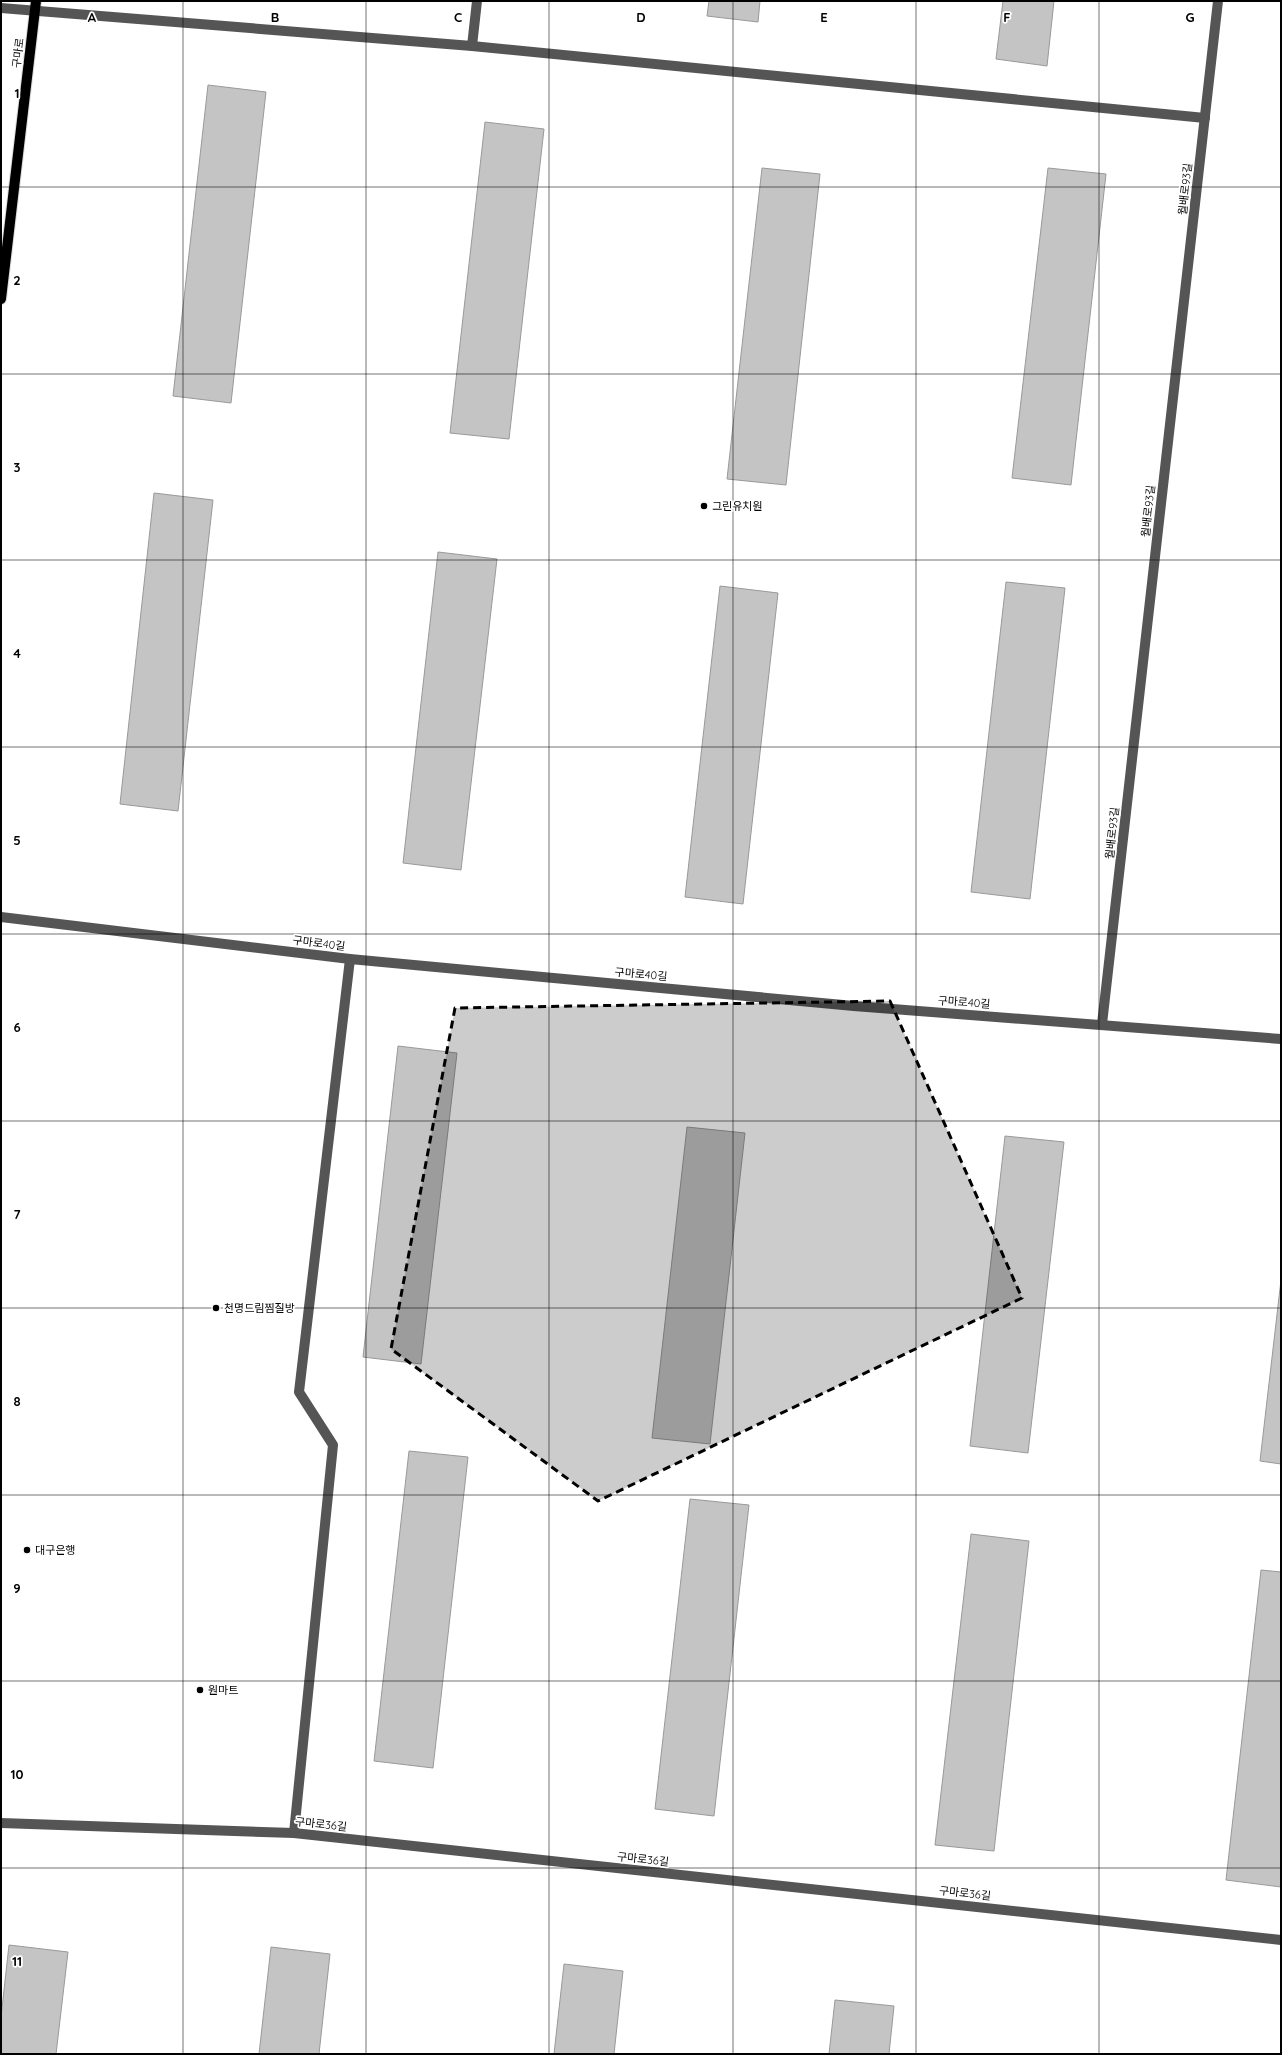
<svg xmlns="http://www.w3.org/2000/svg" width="1282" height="2055" font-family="Quicksand,'Noto Sans KR',sans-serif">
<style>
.building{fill:#c4c4c4;stroke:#999}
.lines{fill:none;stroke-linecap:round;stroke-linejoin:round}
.major-casing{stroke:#dbdbdb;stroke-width:12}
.minor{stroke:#555;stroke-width:10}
.major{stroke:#000;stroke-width:10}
.marked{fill:#000;fill-opacity:0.2;stroke:#000;stroke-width:3;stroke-dasharray:8 5;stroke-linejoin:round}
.grid{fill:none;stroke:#000;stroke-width:1;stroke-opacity:0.55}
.poi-dot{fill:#000;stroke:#fff;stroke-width:1.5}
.labels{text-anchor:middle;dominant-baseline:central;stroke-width:3.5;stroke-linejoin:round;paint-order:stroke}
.street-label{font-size:11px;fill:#000;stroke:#fff}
.poi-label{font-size:11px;fill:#000;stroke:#fff;text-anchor:start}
.grid-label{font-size:13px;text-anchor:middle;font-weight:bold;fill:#000;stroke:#fff;stroke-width:3.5;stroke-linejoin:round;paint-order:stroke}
</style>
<rect width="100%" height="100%" fill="#fff"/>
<!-- building -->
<g class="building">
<polygon points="709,1 760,1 758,22 707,16"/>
<polygon points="1003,1 1054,1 1047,66 996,59"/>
<polygon points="208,85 266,92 231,403 173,396"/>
<polygon points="485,122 544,129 509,439 450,433"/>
<polygon points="762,168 820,174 786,485 727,479"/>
<polygon points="1048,168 1106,174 1071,485 1012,478"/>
<polygon points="154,493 213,500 178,811 120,804"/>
<polygon points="438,552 497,559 461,870 403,863"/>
<polygon points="1006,582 1065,588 1030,899 971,892"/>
<polygon points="720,586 778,593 743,904 685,897"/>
<polygon points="398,1046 457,1053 421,1364 363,1357"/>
<polygon points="687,1127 745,1133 710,1444 652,1438"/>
<polygon points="1005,1136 1064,1142 1028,1453 970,1446"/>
<polygon points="1281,1280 1281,1464 1260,1461"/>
<polygon points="409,1451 468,1457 433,1768 374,1761"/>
<polygon points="690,1499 749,1505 714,1816 655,1809"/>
<polygon points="971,1534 1029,1541 994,1851 935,1845"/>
<polygon points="1261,1570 1281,1572 1281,1887 1226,1880"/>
<polygon points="9,1945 68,1952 56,2054 1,2054 1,2017"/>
<polygon points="271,1947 330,1954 319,2054 259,2054"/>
<polygon points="564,1964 623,1971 614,2054 554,2054"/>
<polygon points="835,2000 894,2006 889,2054 829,2054"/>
</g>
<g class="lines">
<!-- major casing -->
<g class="major-casing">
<polyline id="major" points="1,299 36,1"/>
</g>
<!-- minor -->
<g class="minor">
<polyline points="1,8 472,46 1205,118"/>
<polyline points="472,46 477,1"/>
<polyline points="1,917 350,959 854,1006 1281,1039"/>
<polyline points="1102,1024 1218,1"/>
<polyline points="1,1823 294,1833 1281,1940"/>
<polyline points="294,1833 333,1445 299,1392 350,959"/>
</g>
<!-- major -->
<use href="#major" class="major"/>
</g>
<!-- marked area -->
<path class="marked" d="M890,1001L1022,1298L598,1501L391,1349L455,1008Z"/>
<!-- grid -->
<path class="grid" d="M183,1V2054M366,1V2054M549,1V2054M733,1V2054M916,1V2054M1099,1V2054M1,187H1281M1,374H1281M1,560H1281M1,747H1281M1,934H1281M1,1121H1281M1,1308H1281M1,1495H1281M1,1681H1281M1,1868H1281"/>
<!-- markers -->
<g class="poi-dot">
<circle cx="704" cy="506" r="4"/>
<circle cx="216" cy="1308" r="4"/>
<circle cx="27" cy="1550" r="4"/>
<circle cx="200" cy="1690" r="4"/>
</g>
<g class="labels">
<!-- street labels -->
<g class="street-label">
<text transform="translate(18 53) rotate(-83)">구마로</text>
<text transform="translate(1185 189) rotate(-84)">월배로93길</text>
<text transform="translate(1148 511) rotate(-84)">월배로93길</text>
<text transform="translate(1112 833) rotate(-84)">월배로93길</text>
<text transform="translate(319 943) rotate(7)">구마로40길</text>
<text transform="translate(641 974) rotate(5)">구마로40길</text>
<text transform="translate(964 1002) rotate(4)">구마로40길</text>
<text transform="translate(321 1824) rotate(6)">구마로36길</text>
<text transform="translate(643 1859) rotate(6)">구마로36길</text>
<text transform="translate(965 1893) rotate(6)">구마로36길</text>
</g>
<!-- poi labels -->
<g class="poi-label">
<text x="712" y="506">그린유치원</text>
<text x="224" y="1308">천명드림찜질방</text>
<text x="35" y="1550">대구은행</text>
<text x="208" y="1690">원마트</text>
</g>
</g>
<g class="grid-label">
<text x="92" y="22">A</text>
<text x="275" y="22">B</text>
<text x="458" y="22">C</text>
<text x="641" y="22">D</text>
<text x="824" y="22">E</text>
<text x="1007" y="22">F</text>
<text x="1190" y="22">G</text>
<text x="17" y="98">1</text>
<text x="17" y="285">2</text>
<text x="17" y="472">3</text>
<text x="17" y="658">4</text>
<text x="17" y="845">5</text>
<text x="17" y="1032">6</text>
<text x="17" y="1219">7</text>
<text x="17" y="1406">8</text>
<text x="17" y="1593">9</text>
<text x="17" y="1779">10</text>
<text x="17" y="1966">11</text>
</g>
<!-- border -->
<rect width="1282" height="2055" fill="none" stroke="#000000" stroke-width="4"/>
</svg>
